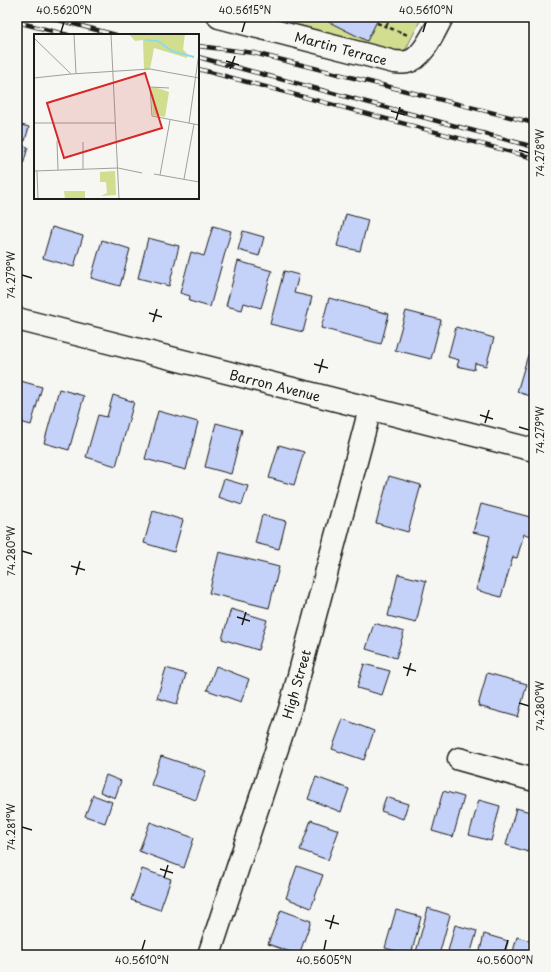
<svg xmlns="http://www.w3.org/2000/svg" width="551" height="972" font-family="'Playpen Sans',sans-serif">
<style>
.green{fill:#d2dd90;stroke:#777c56}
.building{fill:#c4d1f8;stroke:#1c1c1c}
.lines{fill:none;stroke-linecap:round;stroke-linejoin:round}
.street-casing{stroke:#1c1c1c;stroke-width:25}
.path{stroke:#1c1c1c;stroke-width:2.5;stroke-dasharray:4 3;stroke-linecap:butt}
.street{stroke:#f6f6f2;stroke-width:22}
.rail-casing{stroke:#1c1c1c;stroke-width:4.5}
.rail{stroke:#f6f6f2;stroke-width:3;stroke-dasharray:9;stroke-linecap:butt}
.ticks{fill:none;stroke:#1c1c1c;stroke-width:1.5}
.labels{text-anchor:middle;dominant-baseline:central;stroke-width:3;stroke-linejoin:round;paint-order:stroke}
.street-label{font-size:13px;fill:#1c1c1c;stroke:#f6f6f2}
.inset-river{fill:none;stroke:#8cdde4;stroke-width:2}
.inset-road{fill:none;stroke:#9f9f9c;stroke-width:1}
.view{fill:#d62828;fill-opacity:0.15;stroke:#d62828;stroke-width:2}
.inset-edge{fill:none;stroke:#1c1c1c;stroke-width:2}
.neatline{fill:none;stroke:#1c1c1c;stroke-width:1.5}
.ticks-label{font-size:10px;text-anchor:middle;fill:#1c1c1c}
</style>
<rect width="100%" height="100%" fill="#f6f6f2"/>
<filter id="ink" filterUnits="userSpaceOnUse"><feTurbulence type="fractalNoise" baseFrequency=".025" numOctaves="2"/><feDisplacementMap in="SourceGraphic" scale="8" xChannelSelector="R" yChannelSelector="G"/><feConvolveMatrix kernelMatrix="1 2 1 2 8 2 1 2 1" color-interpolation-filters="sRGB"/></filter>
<g filter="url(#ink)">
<!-- green -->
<polygon class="green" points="293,17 422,17 406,49 400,53 291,23"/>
<!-- building -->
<g class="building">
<polygon points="319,17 379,17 367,41"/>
<polygon points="17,124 29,127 25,141 17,139"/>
<polygon points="17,144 28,147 21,172 17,171"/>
<polygon points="346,214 368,220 360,251 337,246"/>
<polygon points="213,226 231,231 210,307 189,301 190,296 180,293 191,252 204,256"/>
<polygon points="52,227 83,236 74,267 43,258"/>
<polygon points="243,231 264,237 259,256 238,250"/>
<polygon points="148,238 179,246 169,286 138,278"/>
<polygon points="102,240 130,249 120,286 91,278"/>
<polygon points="238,261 272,271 261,308 244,303 242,310 226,306"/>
<polygon points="284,271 299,275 294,293 312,297 303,332 270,324"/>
<polygon points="329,298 389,314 381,344 321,328"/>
<polygon points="406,311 441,320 431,359 395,350"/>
<polygon points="456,327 494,338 486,366 475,363 474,370 457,366 459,360 448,357"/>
<polygon points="528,355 534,357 534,397 517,392"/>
<polygon points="17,380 42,387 31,425 17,421"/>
<polygon points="59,389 84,396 69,450 44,443"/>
<polygon points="113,395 134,402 116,466 86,457 98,415 107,417"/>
<polygon points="158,411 198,422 186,470 145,459"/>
<polygon points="216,423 242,430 231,474 205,467"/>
<polygon points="279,445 304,452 294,485 269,478"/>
<polygon points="389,476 421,485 408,532 376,523"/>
<polygon points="224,479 248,486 242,505 218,497"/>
<polygon points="481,504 534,518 534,537 524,534 517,558 513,557 501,597 476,590 490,536 473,532"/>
<polygon points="153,511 183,520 174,552 144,543"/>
<polygon points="262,515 286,521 279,549 255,543"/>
<polygon points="219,552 279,567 269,608 209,593"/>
<polygon points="398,574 426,581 416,623 388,616"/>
<polygon points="231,609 267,620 258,650 222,639"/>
<polygon points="374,623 404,632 396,658 366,649"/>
<polygon points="364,664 390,671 382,695 357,688"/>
<polygon points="216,666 249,679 241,702 207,690"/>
<polygon points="166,668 186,674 177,704 157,698"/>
<polygon points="487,673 527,684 518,717 478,706"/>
<polygon points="343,719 374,731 364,760 332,749"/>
<polygon points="161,756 206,771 196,800 151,785"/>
<polygon points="106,775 121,781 115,798 100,792"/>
<polygon points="316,777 349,789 341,812 308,799"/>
<polygon points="443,791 464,797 453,837 432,831"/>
<polygon points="93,795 112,802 105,823 85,816"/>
<polygon points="386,797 408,804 403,819 381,811"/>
<polygon points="479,800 500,806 491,841 469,835"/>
<polygon points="516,808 534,813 534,831 528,852 506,845"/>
<polygon points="311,820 339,830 328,860 300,850"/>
<polygon points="150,822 194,838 184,868 139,851"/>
<polygon points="297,866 323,875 311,908 286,898"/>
<polygon points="142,869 171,879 160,910 131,900"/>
<polygon points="428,908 450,915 439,955 425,955 416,952"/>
<polygon points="281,910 311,921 299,955 268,944"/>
<polygon points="396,910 421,917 411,955 385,948"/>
<polygon points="455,925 477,931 470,955 447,955"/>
<polygon points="484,934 508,941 504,955 479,955"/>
<polygon points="517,937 534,942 534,955 512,955"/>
</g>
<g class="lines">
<!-- street casing -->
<g class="street-casing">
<g id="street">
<path d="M219,17L394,62C398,62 403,63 407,62C423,59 435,30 442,17"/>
<polyline points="17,319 534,450"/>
<polyline points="459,759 534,780"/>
<polyline points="209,955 290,709 370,409"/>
</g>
</g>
<!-- path -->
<g class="path">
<polyline points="377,23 408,35"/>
<polyline points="386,26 391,17"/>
</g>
<!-- street -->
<use href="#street" class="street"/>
<!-- rail casing -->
<g class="rail-casing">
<g id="rail">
<polyline points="47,17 116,35"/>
<polyline points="17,22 68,35"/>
<polyline points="198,46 254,53 534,123"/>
<polyline points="198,57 534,147"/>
<polyline points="198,69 534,158"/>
</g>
</g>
<!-- rail -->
<use href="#rail" class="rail"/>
</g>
</g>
<!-- ticks -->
<path class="ticks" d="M61,32L64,22M242,32L245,22M423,32L426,22M226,61L239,65M230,69L235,56M391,111L405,115M396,120L400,107M519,150L529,153M22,275L32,278M149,313L162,317M153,322L157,309M314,364L328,368M319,373L323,359M480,415L493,419M485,423L489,410M519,427L529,430M22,551L32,554M71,566L85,570M76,575L80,561M237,617L250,621M242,625L246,612M403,667L416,671M407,676L411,663M519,703L529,706M22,827L32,830M160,869L173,873M164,878L168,865M325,920L339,924M330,929L334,915M142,950L145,940M324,950L326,940M505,950L508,940"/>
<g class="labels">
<!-- street labels -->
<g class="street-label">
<text transform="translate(341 48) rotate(15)">Martin Terrace</text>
<text transform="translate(275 385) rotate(14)">Barron Avenue</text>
<text transform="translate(296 684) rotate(-74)">High Street</text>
</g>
</g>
<!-- overview -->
<g transform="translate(34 34)">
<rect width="165" height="165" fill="#f6f6f2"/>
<path d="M95,0H151L149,15L154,21L153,24L120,14L116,35H110L109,6L101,7ZM121,53L135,58L131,83L119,81L117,54ZM81,137L82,161L67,162L73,159L72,148H66V138ZM30,157H51V165H31Z" fill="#d2dd90"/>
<path class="inset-river" d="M111,6L124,7L138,17L160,23"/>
<path class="inset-road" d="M40,0L42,40M77,0L85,165M0,4L37,40L116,35L165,44M0,44L37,40M135,54L116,53L118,82L165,91M0,89H81M155,89L165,19M23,107L24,136M49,108V135M0,137L84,134L108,139M3,137L4,165M120,140L165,148M126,141L136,86M150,145L160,90"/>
<path class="view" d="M111,39L128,94L30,124L13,69Z"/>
<rect width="165" height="165" class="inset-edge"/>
</g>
<!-- margin -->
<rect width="551" height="972" fill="none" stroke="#f6f6f2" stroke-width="44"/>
<rect x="22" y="22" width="507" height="928" class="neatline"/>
<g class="ticks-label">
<text x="64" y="14">40.5620°N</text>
<text x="245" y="14">40.5615°N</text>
<text x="426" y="14">40.5610°N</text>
<text transform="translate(540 153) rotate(-90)" y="4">74.278°W</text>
<text transform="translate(11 275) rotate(-90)" y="4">74.279°W</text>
<text transform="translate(540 430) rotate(-90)" y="4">74.279°W</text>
<text transform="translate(11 551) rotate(-90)" y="4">74.280°W</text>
<text transform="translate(540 706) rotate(-90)" y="4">74.280°W</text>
<text transform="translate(11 827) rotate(-90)" y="4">74.281°W</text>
<text x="142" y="964">40.5610°N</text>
<text x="324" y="964">40.5605°N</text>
<text x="505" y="964">40.5600°N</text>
</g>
</svg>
